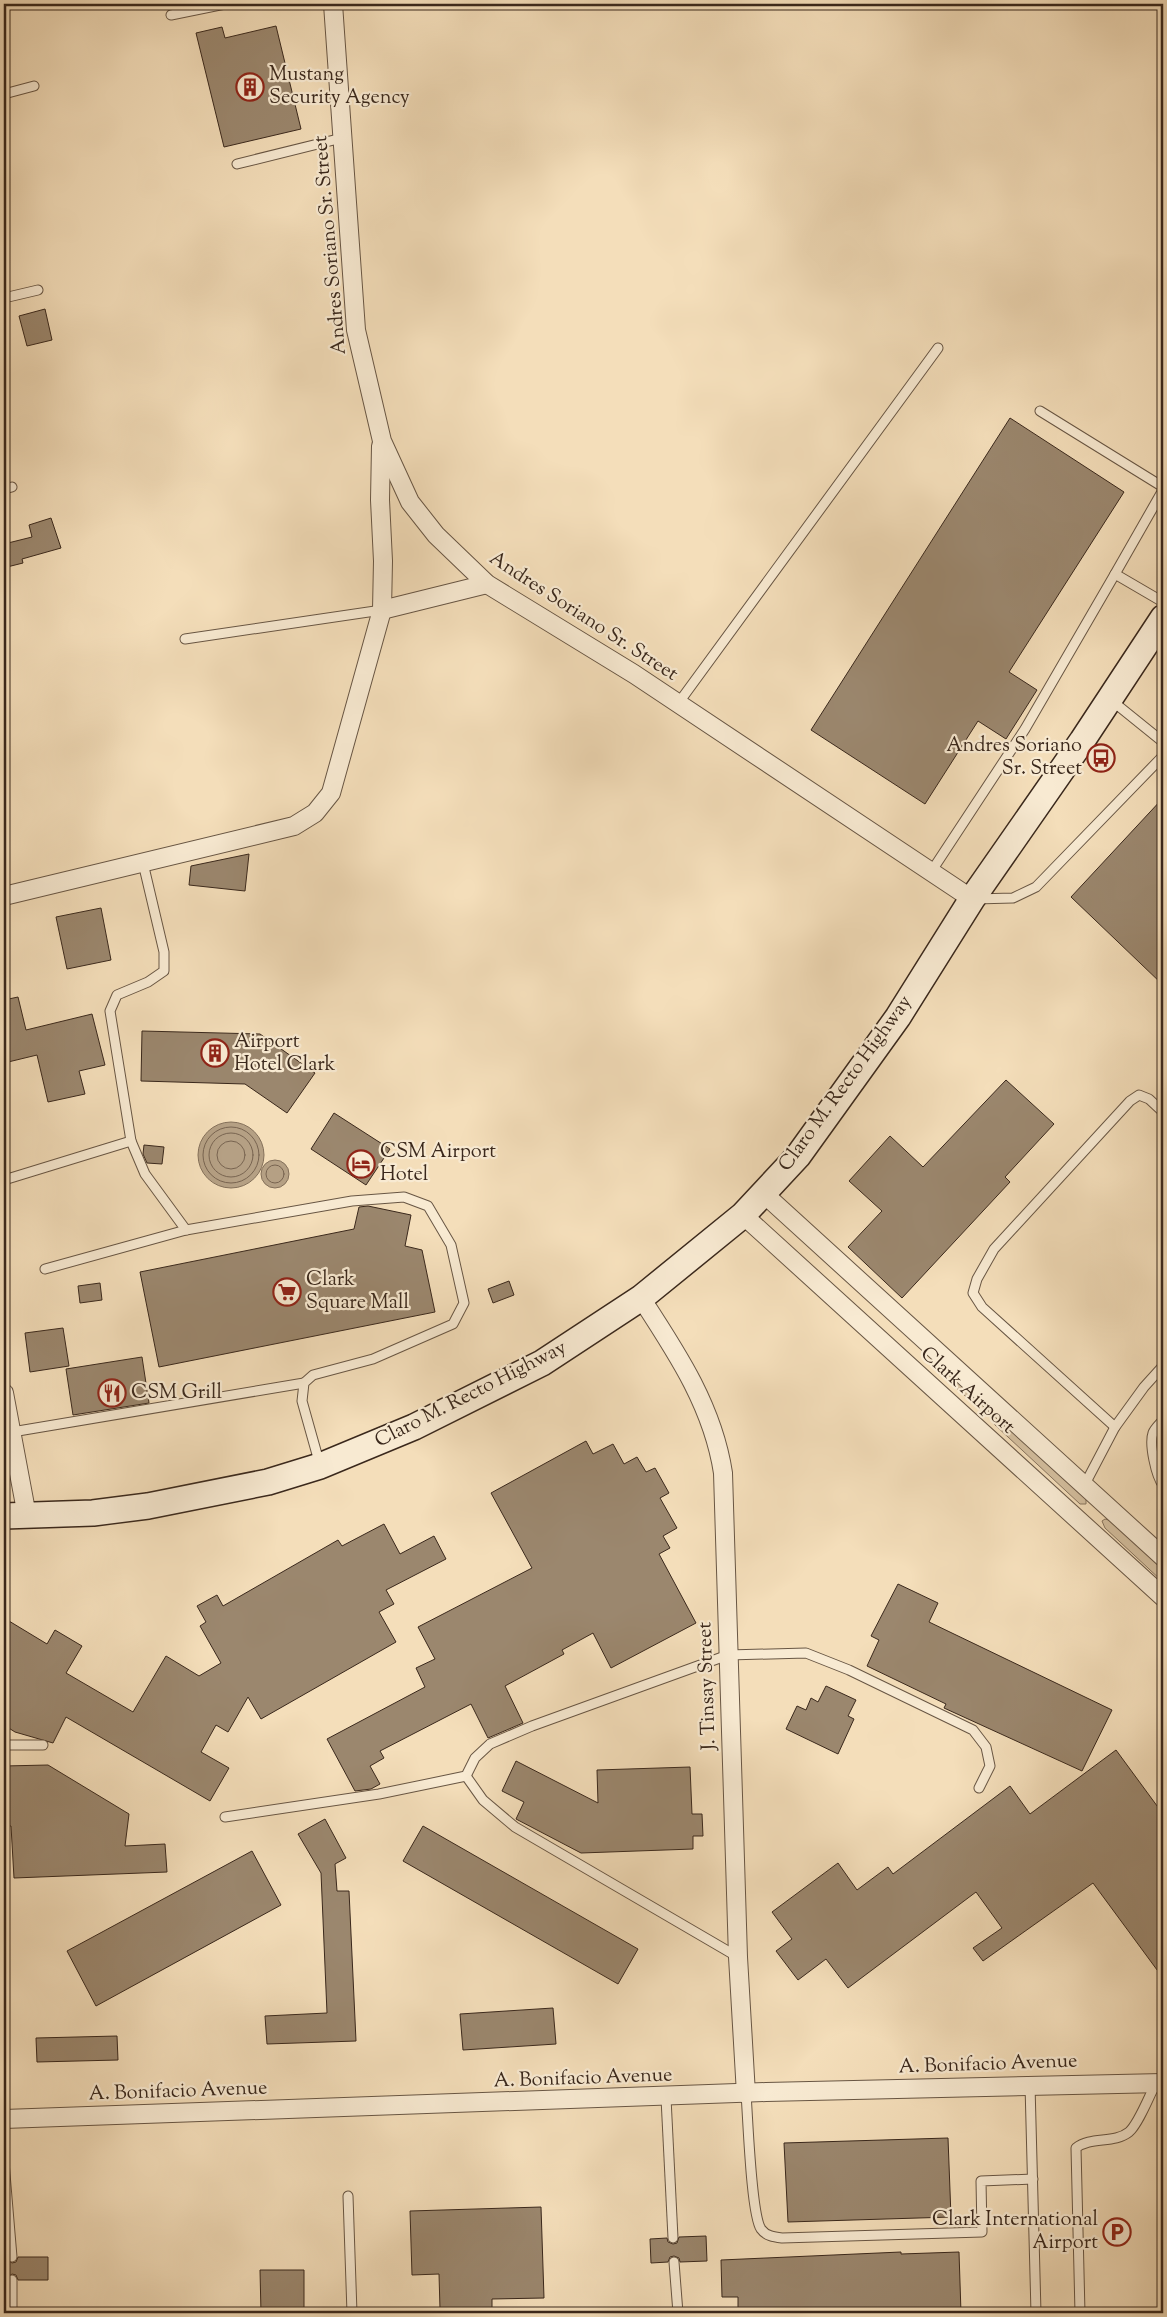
<svg xmlns="http://www.w3.org/2000/svg" width="1167" height="2317" font-family="'Sorts Mill Goudy',serif">
<style>
.green{fill:#d4bf9f;stroke:#87745e}
.water{fill:#b5a084;stroke:#84705a}
.lines{fill:none;stroke-linecap:round;stroke-linejoin:round}
.shore{stroke:#786450;stroke-width:1}
.building{fill:#9b876e;stroke:#3a281c}
.lane-casing{stroke:#685644;stroke-width:11}
.street-casing{stroke:#685644;stroke-width:20}
.secondary-casing{stroke:#3a281c;stroke-width:28}
.lane{stroke:#f8ead2;stroke-width:9}
.street{stroke:#f8ead2;stroke-width:18}
.secondary{stroke:#f8ead2;stroke-width:25}
.labels{text-anchor:middle;dominant-baseline:central;stroke-width:4.5;stroke-linejoin:round;paint-order:stroke}
.poi-label{font-size:20px;fill:#3a281c;stroke:#f8ead2;text-anchor:start}
.street-label{font-size:20px;fill:#3a281c;stroke:#f8ead2}
</style>
<rect width="100%" height="100%" fill="#f4deba"/>
<filter id="stains"><feTurbulence type="fractalNoise" baseFrequency=".004" numOctaves="4"/><feColorMatrix values="0 0 0 0 .2 0 0 0 0 .09 0 0 0 0 .02 0 0 0 .5 -.17"/></filter>
<radialGradient id="worn" r=".72"><stop offset=".6" stop-color="#630" stop-opacity="0"/><stop offset="1" stop-color="#630" stop-opacity=".3"/></radialGradient>
<!-- green -->
<g class="green">
<polygon points="956,1378 978,1397 973,1403 952,1384 951,1381"/>
<polygon points="999,1418 1086,1497 1086,1504 1080,1504 994,1424"/>
<polygon points="1105,1519 1112,1521 1163,1568 1163,1582 1105,1528 1102,1521"/>
</g>
<!-- water -->
<g class="water">
<circle cx="231" cy="1155" r="33"/>
<circle cx="275" cy="1174" r="14"/>
</g>
<g class="lines">
<!-- shore -->
<g class="shore">
<circle cx="231" cy="1155" r="28"/>
<circle cx="231" cy="1155" r="22"/>
<circle cx="231" cy="1155" r="14"/>
<circle cx="275" cy="1174" r="9"/>
</g>
</g>
<!-- building -->
<g class="building">
<polygon points="276,26 301,129 224,147 196,33 222,27 225,38"/>
<polygon points="45,309 52,340 27,346 19,316"/>
<polygon points="1010,418 1124,492 1009,672 1037,690 1006,739 978,721 925,804 811,730"/>
<polygon points="51,518 61,548 22,559 23,563 7,567 4,544 32,537 29,525"/>
<polygon points="1163,798 1163,985 1071,897"/>
<polygon points="249,854 245,891 189,885 191,866"/>
<polygon points="101,908 111,960 67,969 56,917"/>
<polygon points="18,997 26,1030 92,1014 105,1065 79,1071 85,1094 48,1102 37,1055 4,1063 4,1000"/>
<polygon points="142,1031 260,1034 315,1073 287,1113 245,1084 141,1081"/>
<polygon points="1006,1080 1054,1124 1005,1177 1010,1182 902,1298 848,1247 882,1211 849,1181 890,1136 923,1167"/>
<polygon points="334,1113 390,1149 366,1185 311,1149"/>
<polygon points="144,1145 164,1147 162,1164 147,1163 143,1154"/>
<polygon points="368,1206 411,1215 405,1246 422,1250 435,1312 159,1367 140,1272 354,1229 359,1207"/>
<polygon points="509,1281 514,1295 493,1303 488,1289"/>
<polygon points="100,1283 102,1300 80,1303 78,1286"/>
<polygon points="63,1328 69,1366 30,1372 25,1333"/>
<polygon points="142,1357 149,1403 73,1415 66,1369"/>
<polygon points="586,1441 593,1454 613,1444 624,1464 637,1457 646,1472 655,1468 669,1493 660,1498 677,1528 663,1536 670,1548 659,1554 696,1623 611,1668 593,1633 562,1650 564,1654 505,1686 523,1723 488,1738 471,1704 380,1751 384,1758 370,1766 380,1784 371,1789 355,1791 327,1739 425,1687 416,1668 435,1659 418,1627 532,1568 491,1493"/>
<polygon points="384,1524 400,1554 434,1536 446,1559 386,1590 394,1604 379,1612 396,1642 261,1719 248,1697 228,1732 216,1725 201,1752 229,1768 210,1801 66,1717 53,1743 15,1732 4,1725 4,1618 47,1644 55,1630 82,1646 66,1673 133,1712 166,1656 199,1676 221,1663 200,1626 206,1622 197,1606 217,1595 223,1606 338,1540 342,1546"/>
<polygon points="898,1584 938,1603 929,1622 1112,1710 1082,1771 944,1708 946,1704 867,1666 879,1640 871,1636"/>
<polygon points="826,1686 856,1700 848,1716 854,1719 838,1754 786,1729 797,1706 806,1710 811,1698 818,1702"/>
<polygon points="1116,1750 1163,1814 1163,1978 1093,1883 983,1961 973,1948 1002,1928 976,1892 848,1988 826,1959 798,1980 776,1951 792,1939 772,1912 838,1863 857,1890 888,1867 893,1874 1010,1786 1030,1814"/>
<polygon points="516,1761 598,1803 597,1770 690,1767 692,1814 702,1814 703,1836 693,1836 693,1849 581,1853 516,1819 524,1802 502,1791"/>
<polygon points="48,1765 129,1814 125,1846 165,1844 167,1872 14,1878 11,1826 7,1826 6,1816 4,1816 4,1766"/>
<polygon points="325,1819 346,1858 335,1864 337,1891 349,1891 356,2041 267,2044 265,2016 327,2013 321,1873 298,1834"/>
<polygon points="423,1826 638,1949 618,1984 403,1861"/>
<polygon points="252,1851 281,1905 96,2006 67,1951"/>
<polygon points="553,2008 556,2044 463,2050 460,2014"/>
<polygon points="117,2036 118,2060 37,2062 36,2038"/>
<polygon points="948,2138 951,2217 788,2222 784,2143"/>
<polygon points="541,2207 544,2298 492,2299 492,2308 440,2309 439,2274 412,2275 410,2211"/>
<polygon points="706,2236 707,2261 680,2262 679,2258 674,2256 670,2257 668,2262 651,2263 650,2239 667,2238 668,2242 673,2244 677,2243 679,2237"/>
<polygon points="901,2252 901,2254 959,2252 961,2313 738,2313 738,2297 722,2297 721,2260"/>
<polygon points="4,2257 12,2263 16,2262 18,2257 48,2257 48,2280 18,2280 16,2275 12,2274 4,2280"/>
<polygon points="260,2270 304,2270 304,2313 261,2313"/>
</g>
<g class="lines">
<!-- lane casing -->
<g class="lane-casing">
<g id="lane">
<polyline points="171,15 225,4"/>
<polyline points="4,94 34,86"/>
<polyline points="237,164 342,138"/>
<polyline points="4,298 38,290"/>
<polyline points="1040,411 1163,487"/>
<polyline points="4,489 12,487"/>
<polyline points="1115,574 1163,490"/>
<polyline points="185,639 382,610"/>
<polyline points="1111,700 1163,742"/>
<polyline points="677,705 938,348"/>
<polyline points="931,872 1025,729 1115,574 1163,602"/>
<polyline points="975,899 1013,898 1036,887 1163,756"/>
<polyline points="131,1141 110,1011 117,995 148,982 164,971 164,952 143,863"/>
<polyline points="4,1180 131,1141 145,1174 186,1230"/>
<polyline points="45,1269 186,1230 352,1201 404,1197 428,1206 451,1245 464,1303 453,1324 373,1359 313,1375 304,1383 302,1401 320,1465"/>
<path d="M1163,1420C1160,1424 1155,1428 1153,1433C1149,1444 1156,1476 1163,1485"/>
<polyline points="1115,1427 982,1307 973,1293 977,1279 994,1249 1130,1101 1139,1095 1149,1099 1163,1112"/>
<polyline points="12,1432 304,1383"/>
<polyline points="1084,1486 1115,1427 1144,1387 1163,1366"/>
<polyline points="4,1745 43,1745"/>
<polyline points="466,1776 483,1800 515,1827 738,1957"/>
<polyline points="225,1817 379,1794 466,1776 475,1758 490,1744 532,1726 728,1655 806,1653 849,1670 973,1730 986,1747 990,1766 979,1788"/>
<polyline points="1030,2085 1036,2313"/>
<path d="M746,2094C748,2118 751,2214 761,2229C766,2236 774,2237 782,2238L982,2232L981,2181L1033,2179"/>
<polyline points="666,2098 673,2238"/>
<polyline points="4,2162 12,2257"/>
<polyline points="348,2196 352,2313"/>
<polyline points="674,2262 678,2313"/>
<polyline points="12,2280 12,2313"/>
<path d="M1080,2313L1076,2148C1091,2136 1114,2144 1129,2132C1139,2123 1149,2096 1156,2083"/>
</g>
</g>
<!-- street casing -->
<g class="street-casing">
<g id="street">
<polyline points="333,4 356,330 382,441 410,502 436,535 487,584 634,674 972,899"/>
<polyline points="382,610 487,584"/>
<polyline points="4,896 294,826 315,813 331,793 382,610 383,561 380,500 381,446"/>
<polyline points="763,1193 1163,1557"/>
<polyline points="743,1215 1163,1597"/>
<path d="M641,1298C677,1353 713,1407 723,1473L738,1957L746,2094"/>
<polyline points="4,1393 27,1516"/>
<polyline points="4,2119 766,2092 1163,2083"/>
</g>
</g>
<!-- secondary casing -->
<g class="secondary-casing">
<polyline id="secondary" points="4,1516 93,1513 148,1506 268,1482 320,1466 414,1427 542,1363 641,1298 743,1215 798,1156 898,1017 972,899 1082,741 1163,618"/>
</g>
<!-- lane -->
<use href="#lane" class="lane"/>
<!-- street -->
<use href="#street" class="street"/>
<!-- secondary -->
<use href="#secondary" class="secondary"/>
</g>
<!-- icons -->
<defs>
<g id="building-ring" transform="scale(1.4375)"><circle r="9.5" fill="#f8ead2" stroke="#8f2418" stroke-width="1.5"/><path d="M-4-6H4V6H1V3H-1V6H-4ZM-2.5-4.3h1.7v1.8h-1.7ZM.8-4.3h1.7v1.8H.8ZM-2.5-1h1.7V.8h-1.7ZM.8-1h1.7V.8H.8Z" fill="#8f2418"/></g>
<g id="bus-ring" transform="scale(1.4375)"><circle r="9.5" fill="#f8ead2" stroke="#8f2418" stroke-width="1.5"/><path d="M-5-6H5V4H4V6H2V4H-2V6H-4V4H-5ZM-3.5-4V0h7V-4ZM-3.5 1.2v1.5H-2V1.2ZM2 1.2v1.5H3.5V1.2Z" fill="#8f2418"/></g>
<g id="hotel-ring" transform="scale(1.4375)"><circle r="9.5" fill="#f8ead2" stroke="#8f2418" stroke-width="1.5"/><path d="M-6-4.5h1.5V1H6V5H4.5V3h-9V5H-6ZM-4 0a1.8 1.8 0 1 1 3.6 0ZM.5 0V-2.5h3Q6-2.5 6 0Z" fill="#8f2418"/></g>
<g id="supermarket-ring" transform="scale(1.4375)"><circle r="9.5" fill="#f8ead2" stroke="#8f2418" stroke-width="1.5"/><path d="M-6-5.5h2.5l.6 2H6L4.5 2H-2.5L-4.4-4H-6ZM-1.5 3.2a1.3 1.3 0 1 0 .1 0ZM3 3.2a1.3 1.3 0 1 0 .1 0Z" fill="#8f2418"/></g>
<g id="restaurant-ring" transform="scale(1.4375)"><circle r="9.5" fill="#f8ead2" stroke="#8f2418" stroke-width="1.5"/><path d="M-5-6h1v4h1v-4h1v4h1v-4h1v5L-1.5 .5V6h-2V.5L-5-1ZM5-6V6H3V1.5H1.5Q1.5-4 5-6Z" fill="#8f2418"/></g>
<g id="parking-ring" transform="scale(1.4375)"><circle r="9.5" fill="#f8ead2" stroke="#8f2418" stroke-width="1.5"/><path d="M-3.5-5.5H1a3.5 3.5 0 0 1 0 7H-1V5.5H-3.5ZM-1-3.4V-.6H.8a1.4 1.4 0 0 0 0-2.8Z" fill="#8f2418"/></g>
</defs>
<g fill-rule="evenodd">
<use href="#building-ring" x="250" y="87"/>
<use href="#bus-ring" x="1101" y="758"/>
<use href="#building-ring" x="215" y="1053"/>
<use href="#hotel-ring" x="361" y="1164"/>
<use href="#supermarket-ring" x="287" y="1292"/>
<use href="#restaurant-ring" x="112" y="1393"/>
<use href="#parking-ring" x="1117" y="2232"/>
</g>
<g class="labels">
<!-- poi labels -->
<g class="poi-label">
<text x="269" y="75">Mustang<tspan x="269" dy="23">Security Agency</tspan></text>
<text x="1082" y="746" text-anchor="end">Andres Soriano<tspan x="1082" dy="23">Sr. Street</tspan></text>
<text x="234" y="1042">Airport<tspan x="234" dy="23">Hotel Clark</tspan></text>
<text x="380" y="1152">CSM Airport<tspan x="380" dy="23">Hotel</tspan></text>
<text x="306" y="1280">Clark<tspan x="306" dy="23">Square Mall</tspan></text>
<text x="131" y="1393">CSM Grill</text>
<text x="1098" y="2220" text-anchor="end">Clark International<tspan x="1098" dy="23">Airport</tspan></text>
</g>
<!-- street labels -->
<g class="street-label">
<text transform="translate(331 245) rotate(-95)">Andres Soriano Sr. Street</text>
<text transform="translate(583 617) rotate(33)">Andres Soriano Sr. Street</text>
<text transform="translate(846 1084) rotate(-54)">Claro M. Recto Highway</text>
<text transform="translate(967 1391) rotate(42)">Clark Airport</text>
<text transform="translate(471 1395) rotate(-27)">Claro M. Recto Highway</text>
<text transform="translate(708 1686) rotate(-92)">J. Tinsay Street</text>
<text transform="translate(988 2065) rotate(-2)">A. Bonifacio Avenue</text>
<text transform="translate(583 2079) rotate(-2)">A. Bonifacio Avenue</text>
<text transform="translate(178 2092) rotate(-2)">A. Bonifacio Avenue</text>
</g>
</g>
<!-- margin -->
<rect width="1167" height="2317" fill="none" stroke="#f4deba" stroke-width="20"/>
<rect x="5" y="5" width="1157" height="2307" fill="none" stroke="#3a281c" stroke-width="2.5"/>
<rect x="10" y="10" width="1147" height="2297" fill="none" stroke="#3a281c"/>
<rect width="100%" height="100%" filter="url(#stains)"/>
<rect width="100%" height="100%" fill="url(#worn)"/>
</svg>
